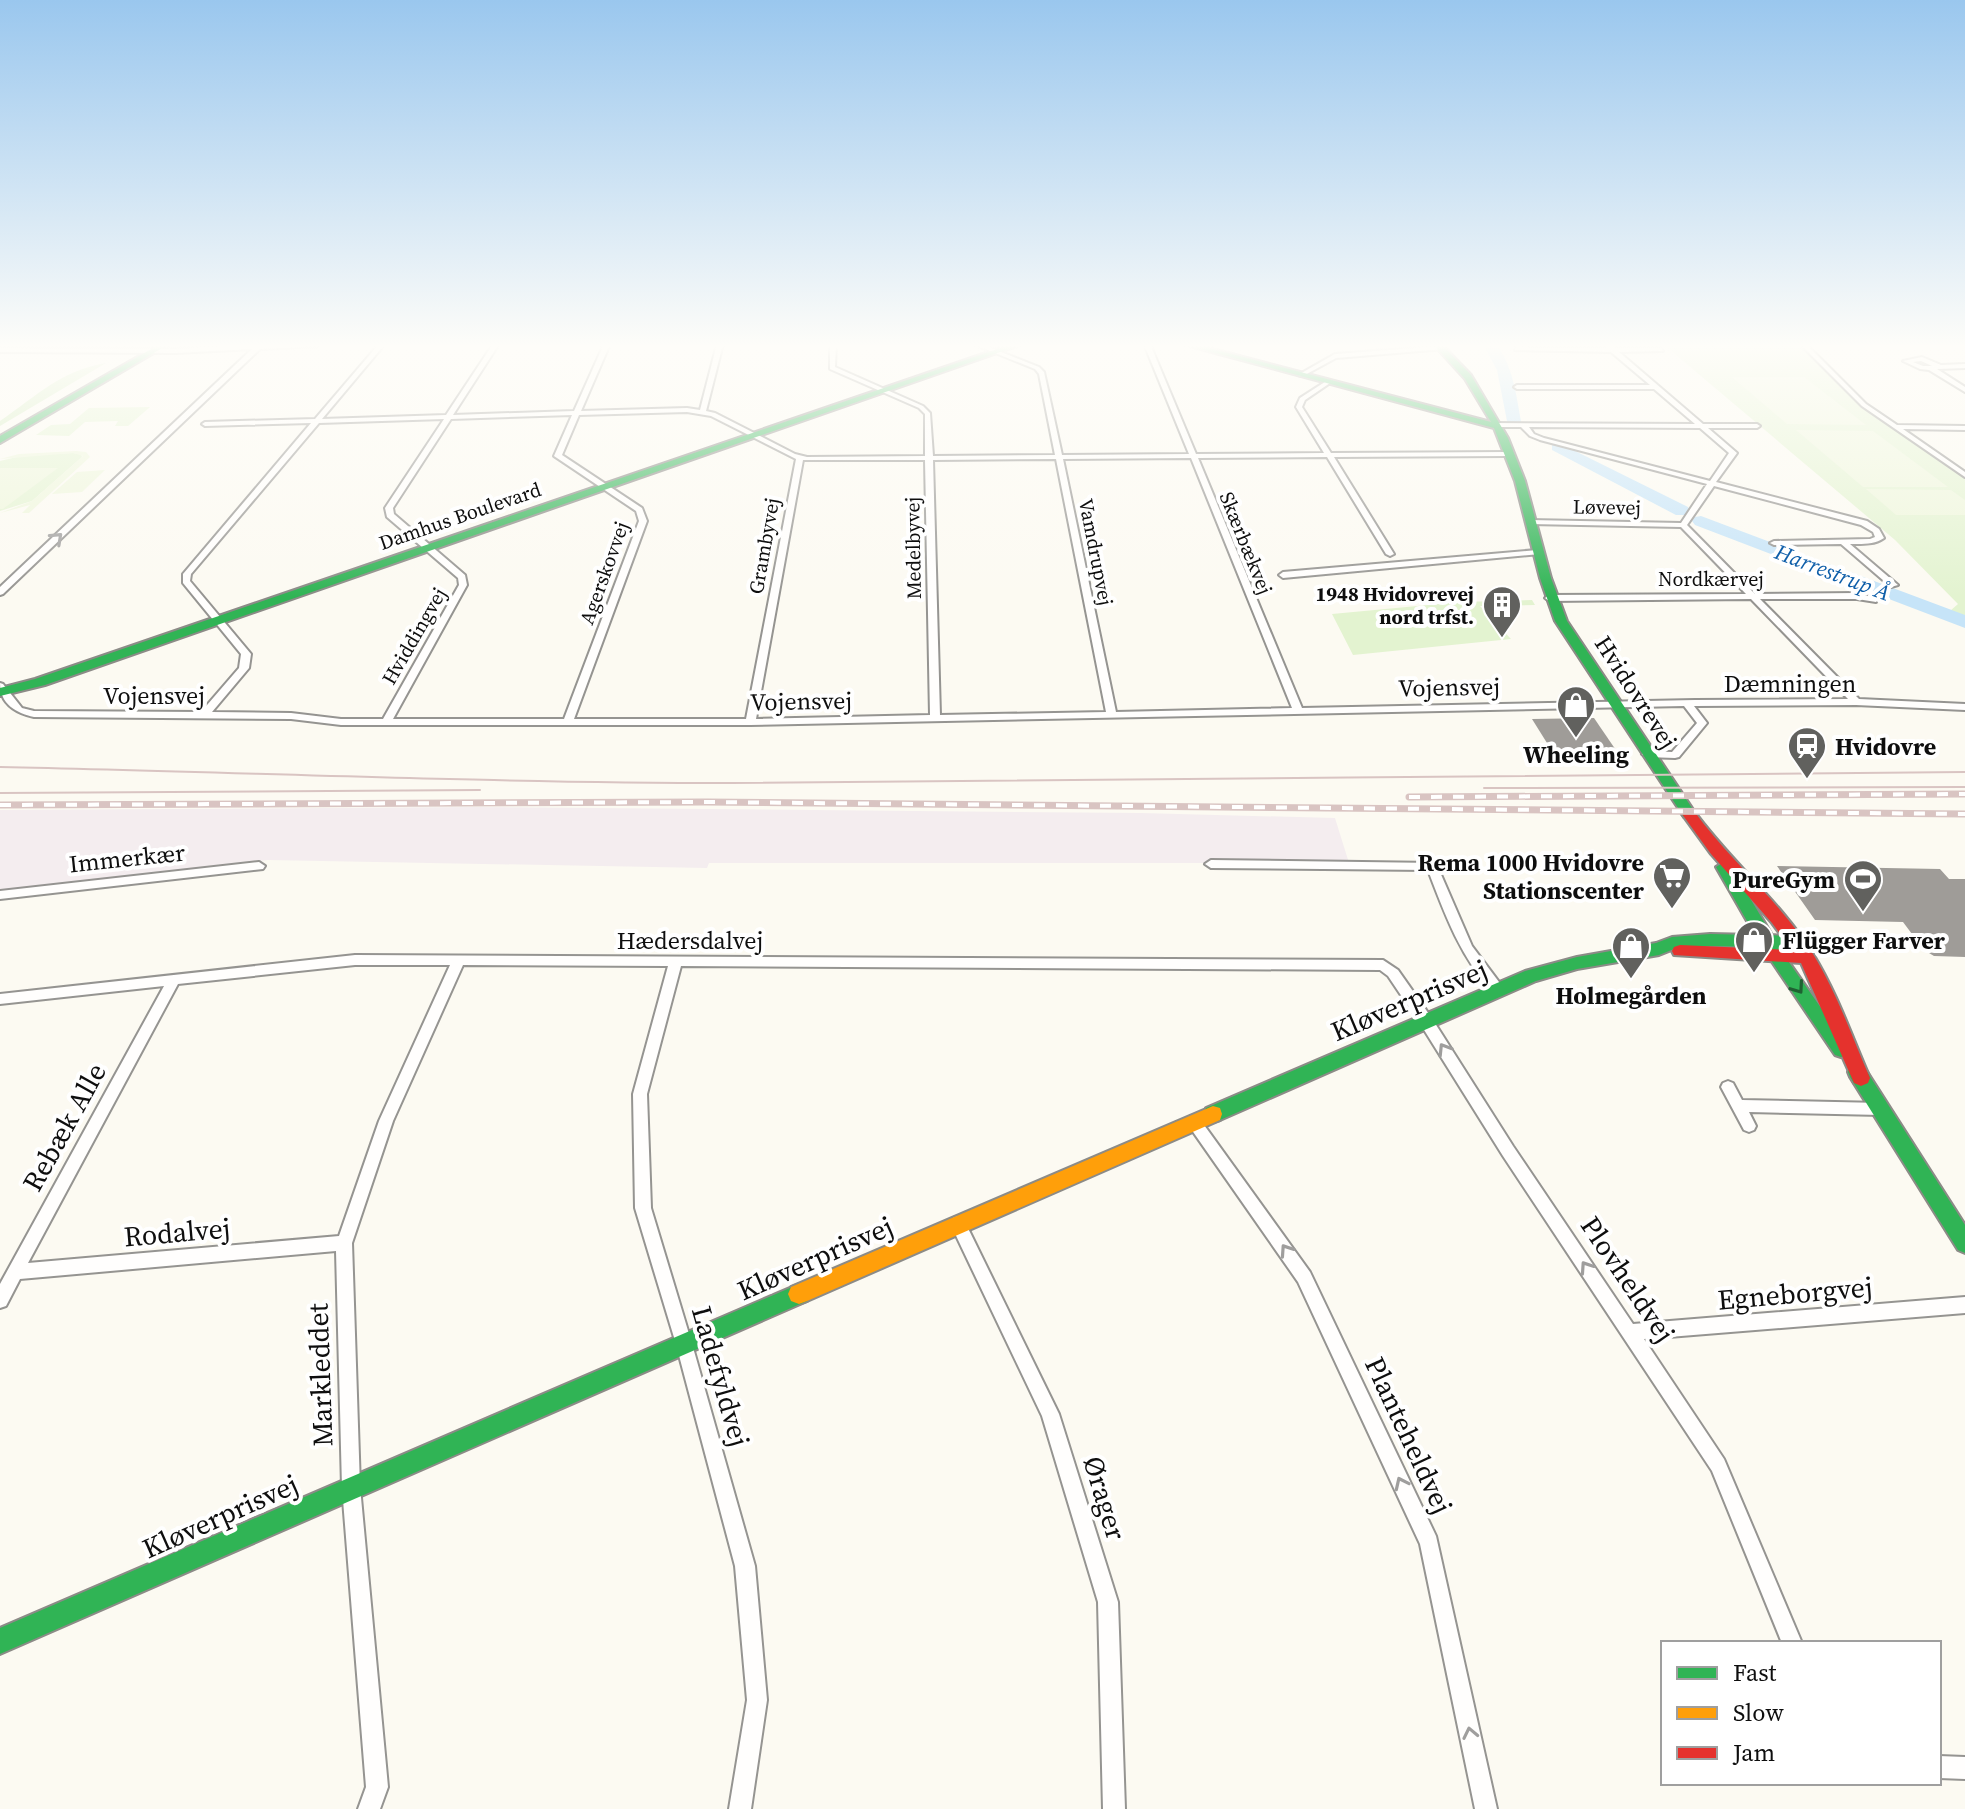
<svg xmlns="http://www.w3.org/2000/svg" width="1965" height="1809" font-family="'Source Serif 4',serif">
<style>
.industrial{fill:#f4edef}
.green{fill:#e3f3d0}
.forest{fill:#d3ebbe}
.pitch{fill:#eef6db}
.lines{fill:none;stroke-linecap:round;stroke-linejoin:round}
.river{fill:#c6e4f8;fill-rule:evenodd}
.building{fill:#9f9c98}
.street-casing{stroke:#959491;stroke-width:4}
.fast-casing{stroke:#8c8b87;stroke-width:4}
.slow-casing{stroke:#8c8b87;stroke-width:4}
.jam-casing{stroke:#8c8b87;stroke-width:4}
.street{fill:#fffefd;fill-rule:evenodd}
.fast{fill:#30b455;fill-rule:evenodd}
.slow{fill:#ff9f0a;fill-rule:evenodd}
.jam{fill:#e5322d;fill-rule:evenodd}
.tram{stroke:#d9c4c2;stroke-width:2}
.rail-casing{stroke:#d9c4c2;stroke-width:7}
.rail{stroke:#fff;stroke-width:4;stroke-dasharray:11;stroke-linecap:butt}
.oneway{stroke:#9f9e9d}
.oneway2{stroke:#1f6132}
.labels{text-anchor:middle;dominant-baseline:central;stroke-width:8;stroke-linejoin:round;paint-order:stroke}
.far-street-label{font-size:20px;fill:#0e0e0e;stroke:#fff}
.far-poi-label{font-size:20px;font-weight:bold;fill:#0e0e0e;stroke:#fff;text-anchor:end}
.far-water-label{font-size:22px;font-style:italic;fill:#0e5ea9;stroke:#fff}
.street-label{font-size:24px;fill:#0e0e0e;stroke:#fff}
.poi-label{font-size:24px;font-weight:bold;fill:#0e0e0e;stroke:#fff;text-anchor:start}
.near-street-label{font-size:28px;fill:#0e0e0e;stroke:#fff}
</style>
<rect width="100%" height="100%" fill="#fcfaf2"/>
<!-- industrial -->
<polygon class="industrial" points="473,807 1141,813 1335,818 1349,863 709,863 707,868 268,860 0,890 0,810"/>
<!-- green -->
<g class="green">
<polygon points="1663,344 1791,344 1805,349 1861,405 1965,477 1965,626 1942,618 1958,604 1895,540"/>
<polygon points="150,407 128,426 115,426 118,421 85,422 69,436 36,435 51,425 70,424 89,408"/>
<polygon points="73,453 81,454 82,457 32,501 0,511 0,461 25,455"/>
<polygon points="1532,600 1535,605 1480,606 1511,639 1353,655 1332,614 1460,602"/>
</g>
<!-- forest -->
<path class="forest" d="M106,363L0,426V421C38,395 60,371 106,363Z"/>
<!-- pitch -->
<g class="pitch">
<polygon points="1732,377 1804,377 1866,425 1787,424"/>
<polygon points="1796,430 1873,431 1948,487 1863,487"/>
<polygon points="76,451 86,452 90,457 29,513 22,513 30,505 0,513 32,501 83,456 73,453 0,459 19,454"/>
<polygon points="0,468 58,468 3,509 0,509"/>
<polygon points="105,470 82,492 52,494 77,472"/>
<polygon points="1866,489 1951,490 1965,500 1965,515 1896,515"/>
</g>
<g class="lines">
<!-- river -->
<g class="river">
<path d="M1483,344H1496C1513,366 1516,394 1521,421L1519,424L1514,425L1507,421L1497,370Z"/>
<polygon points="1557,442 1688,507 1690,511 1688,515 1676,515 1552,450 1552,444"/>
<polygon points="1701,516 1965,615 1965,628 1695,525 1692,521 1695,517"/>
</g>
</g>
<!-- building -->
<g class="building">
<polygon points="1594,718 1622,759 1557,759 1532,719"/>
<polygon points="1777,866 1940,869 1949,879 1965,879 1965,957 1934,956 1924,950 1903,922 1815,920"/>
</g>
<g class="lines">
<!-- street casing -->
<g class="street-casing">
<g id="street">
<polygon points="258,344 321,344 318,346 260,349 3,594 0,595 0,587 252,349 176,353 0,352 0,348 176,349"/>
<path d="M379,344H385L322,419L446,415L493,344H499L453,415L574,411L604,344H610L581,411L687,408L700,410L717,344H723L706,411L715,413L795,454L807,457L925,456V414L919,408L830,369V344H836L835,367L923,406L930,413L933,456L1055,455L1039,374L1035,369L973,344H981L1039,367L1044,372L1062,455L1189,454L1144,344H1150L1196,454L1324,453L1296,407L1300,398L1328,380L1330,381V383L1305,400L1302,407L1331,453L1507,452L1511,454L1507,456L1334,457L1394,554L1390,556L1386,554L1327,457L1198,458L1302,708L1695,700L1848,699L1751,599L1549,601L1545,598L1549,595L1746,594L1681,527L1530,524L1526,522L1530,520L1681,523L1707,484L1540,440L1530,436L1521,427H1493L1490,425L1493,423L1695,424L1654,389H1517L1514,387L1517,385H1650L1611,352L1515,350L1517,346L1530,348H1607L1603,344H1609L1615,348H1661L1663,351L1619,352L1703,424H1757L1760,426L1757,428H1708L1737,453L1716,482L1867,521L1879,529L1884,538C1874,545 1862,544 1850,544L1898,585L1891,587L1841,544L1774,545L1770,543L1774,541L1870,539L1875,537L1873,532L1861,525L1714,486L1687,525L1755,594L1857,593L1876,598V602L1857,599H1760L1859,699L1965,704V710L1856,705L1694,706L1707,723L1679,757L1675,758L1647,757L1642,754L1647,751L1672,752L1697,723L1684,706L750,725H341L291,719L34,717C16,713 0,704 0,683L3,684L22,708L34,711L201,712L239,668L241,654L183,583V574L311,423L205,426L202,424L205,422L315,419ZM687,412L711,416L796,459L746,719H574L647,521L642,508L562,455L579,415ZM572,415L554,456L636,511L639,521L564,719H393L467,585L465,575L394,514L393,508L451,419ZM444,419L385,508L387,517L458,578L459,585L383,719H341L291,713L212,712L249,668L251,654L190,581L191,574L319,423ZM1529,427L1700,428L1729,453L1710,481L1544,438L1534,434ZM1191,458L1292,708L1116,712L1063,459ZM1056,459L1106,712L940,715L933,460ZM803,460H925L930,715L756,719Z"/>
<polygon points="1800,344 1806,344 1866,404 1897,425 1965,426 1965,430 1903,429 1965,472 1965,477 1862,406"/>
<polygon points="1442,346 1444,349 1336,358 1303,376 1298,375 1335,354"/>
<path d="M1922,357L1941,365L1965,364V368L1937,369L1965,387V392L1929,370L1920,369L1903,361ZM1921,361L1932,366H1923L1913,362Z"/>
<polygon points="1537,550 1540,550 1540,554 1283,578 1279,575 1283,572"/>
<path d="M1211,860L1436,863L1472,946L1505,990L1504,994H1494C1461,958 1445,915 1428,870L1211,868L1205,864Z"/>
<polygon points="259,862 265,866 263,869 0,899 0,891"/>
<path d="M355,955L1383,960L1398,970L1431,1017L1513,1146L1633,1324L1965,1297V1313L1644,1339L1724,1459L1802,1643H1782L1712,1471L1503,1156L1421,1025L1388,976L1380,970L681,966L647,1094L651,1208L692,1344L755,1566L767,1700L751,1809H729L747,1700L735,1566L676,1344L635,1208L633,1094L668,966L463,965L393,1121L352,1243L360,1487L388,1787L380,1809H358L366,1787L342,1487L336,1251L20,1279L6,1306L0,1308V1284L164,986L0,1004V994ZM355,965H450L379,1121L339,1236L28,1263L178,984Z"/>
<polygon points="1728,1081 1733,1083 1742,1100 1881,1103 1886,1105 1888,1109 1886,1113 1881,1115 1749,1112 1756,1126 1754,1130 1749,1132 1744,1130 1721,1087 1723,1083"/>
<polygon points="1194,1116 1199,1118 1310,1272 1436,1536 1497,1809 1475,1809 1420,1544 1298,1282 1189,1126 1187,1122 1189,1118"/>
<polygon points="958,1216 963,1218 1059,1414 1118,1602 1125,1809 1103,1809 1098,1602 1042,1416 950,1223 953,1218"/>
<polygon points="1939,1756 1965,1757 1965,1779 1939,1778"/>
</g>
</g>
<!-- fast casing -->
<g class="fast-casing">
<g id="fast">
<polygon points="160,344 169,344 0,443 0,436"/>
<polygon points="1012,344 1023,344 45,685 0,696 0,688 35,679"/>
<polygon points="1182,344 1194,344 1491,422 1465,379 1433,344 1441,344 1471,375 1508,438 1525,481 1551,578 1567,621 1694,811 1696,814 1694,817 1684,817 1555,621 1540,578 1515,481 1494,428"/>
<polygon points="1724,862 1729,863 1772,935 1801,938 1803,942 1801,946 1779,948 1847,1045 1850,1050 1847,1055 1841,1057 1835,1055 1762,947 1710,946 1674,949 1659,955 1577,969 1536,981 1220,1120 1213,1122 1206,1120 1204,1114 1206,1108 1525,971 1577,957 1656,943 1672,937 1710,934 1755,935 1716,867"/>
<polygon points="1857,1064 1864,1067 1965,1225 1965,1253 1958,1250 1850,1077 1848,1072 1850,1067"/>
<polygon points="799,1284 807,1287 810,1294 807,1301 0,1654 0,1628"/>
</g>
</g>
<!-- slow casing -->
<g class="slow-casing">
<polygon id="slow" points="1213,1106 1220,1108 1222,1114 1220,1120 807,1301 799,1304 791,1301 788,1294 791,1287"/>
</g>
<!-- jam casing -->
<g class="jam-casing">
<path id="jam" d="M1689,809L1694,811C1730,861 1780,901 1813,954C1837,993 1852,1037 1870,1078L1868,1083L1861,1086L1854,1083L1801,963L1674,955L1672,951L1674,947L1680,945L1792,950L1772,923L1711,854L1682,814Z"/>
</g>
<!-- street -->
<use href="#street" class="street"/>
<!-- fast -->
<use href="#fast" class="fast"/>
<!-- slow -->
<use href="#slow" class="slow"/>
<!-- jam -->
<use href="#jam" class="jam"/>
<!-- tram -->
<g class="tram">
<path d="M0,767C243,772 487,783 731,783C1142,783 1554,772 1965,772"/>
<polyline points="1484,788 1965,787"/>
<polyline points="0,793 480,790"/>
</g>
<!-- rail casing -->
<g class="rail-casing">
<g id="rail">
<polyline points="1409,797 1965,794"/>
<polyline points="0,805 706,802 1965,814"/>
</g>
</g>
<!-- rail -->
<use href="#rail" class="rail"/>
</g>
<!-- one-way arrows -->
<defs><path id="oneway-chevron" d="M-2-3.5L2.5 0L-2 3.5" fill="none" stroke-width="1.6" stroke-linecap="round" stroke-linejoin="round" transform="scale(2)"/></defs>
<g class="oneway">
<use href="#oneway-chevron" transform="translate(57 538) rotate(-43)"/>
<use href="#oneway-chevron" transform="translate(1444 1049) rotate(-122)"/>
<use href="#oneway-chevron" transform="translate(1286 1250) rotate(-124)"/>
<use href="#oneway-chevron" transform="translate(1586 1267) rotate(-124)"/>
<use href="#oneway-chevron" transform="translate(1401 1483) rotate(-115)"/>
<use href="#oneway-chevron" transform="translate(1470 1733) rotate(-102)"/>
</g>
<use class="oneway2" href="#oneway-chevron" transform="translate(1798 988) rotate(55)"/>
<!-- sky -->
<linearGradient id="sky" x2="0" y2="1"><stop stop-color="#9ac7ee"/><stop offset="0.58" stop-color="#fefdf9"/><stop offset="1" stop-color="#fefdf9" stop-opacity="0"/></linearGradient>
<rect width="1965" height="597" fill="url(#sky)"/>
<!-- icons -->
<defs>
<g id="building-pin" transform="scale(2)"><path d="M0 17L-7.5 6A9.5 9.5 0 1 1 7.5 6Z" fill="#61615e" stroke="#fff"/><path d="M-4-6H4V6H1V3H-1V6H-4ZM-2.5-4.3h1.7v1.8h-1.7ZM.8-4.3h1.7v1.8H.8ZM-2.5-1h1.7V.8h-1.7ZM.8-1h1.7V.8H.8Z" fill="#fff"/></g>
<g id="shop-pin" transform="scale(2)"><path d="M0 17L-7.5 6A9.5 9.5 0 1 1 7.5 6Z" fill="#61615e" stroke="#fff"/><path d="M-5-2.5h2.3a2.7 3.5 0 0 1 5.4 0H5L5.5 6h-11ZM-1.5-2.5h3a1.5 2.3 0 0 0-3 0Z" fill="#fff"/></g>
<g id="station-pin" transform="scale(2)"><path d="M0 17L-7.5 6A9.5 9.5 0 1 1 7.5 6Z" fill="#61615e" stroke="#fff"/><path d="M-3-6H3Q5-6 5-4V2Q5 4 3 4L4.5 6H3L1.5 4h-3L-3 6H-4.5L-3 4Q-5 4-5 2V-4Q-5-6-3-6ZM-3.5-4v3h7v-3ZM-3.5 1v1.5H-2V1ZM2 1v1.5H3.5V1Z" fill="#fff"/></g>
<g id="supermarket-pin" transform="scale(2)"><path d="M0 17L-7.5 6A9.5 9.5 0 1 1 7.5 6Z" fill="#61615e" stroke="#fff"/><path d="M-6-5.5h2.5l.6 2H6L4.5 2H-2.5L-4.4-4H-6ZM-1.5 3.2a1.3 1.3 0 1 0 .1 0ZM3 3.2a1.3 1.3 0 1 0 .1 0Z" fill="#fff"/></g>
<g id="stadium-pin" transform="scale(2)"><path d="M0 17L-7.5 6A9.5 9.5 0 1 1 7.5 6Z" fill="#61615e" stroke="#fff"/><path d="M0-5a6.5 5 0 1 0 0 10a6.5 5 0 1 0 0-10ZM-3.5-1.8h7v3.6h-7Z" fill="#fff"/></g>
</defs>
<g fill-rule="evenodd">
<use href="#building-pin" x="1502" y="605"/>
<use href="#shop-pin" x="1576" y="705"/>
<use href="#station-pin" x="1807" y="746"/>
<use href="#supermarket-pin" x="1672" y="876"/>
<use href="#stadium-pin" x="1863" y="879"/>
<use href="#shop-pin" x="1754" y="940"/>
<use href="#shop-pin" x="1631" y="946"/>
</g>
<g class="labels">
<!-- far-street labels -->
<g class="far-street-label">
<text transform="translate(1607 507) rotate(1)">Løvevej</text>
<text transform="translate(460 516) rotate(-19)">Damhus Boulevard</text>
<text transform="translate(1246 543) rotate(68)">Skærbækvej</text>
<text transform="translate(764 546) rotate(-80)">Grambyvej</text>
<text transform="translate(913 548) rotate(-91)">Medelbyvej</text>
<text transform="translate(1096 552) rotate(79)">Vamdrupvej</text>
<text transform="translate(604 573) rotate(-70)">Agerskovvej</text>
<text x="1711" y="579">Nordkærvej</text>
<text transform="translate(414 636) rotate(-60)">Hviddingvej</text>
</g>
<!-- far-poi labels -->
<g class="far-poi-label">
<text x="1474" y="594">1948 Hvidovrevej<tspan x="1474" dy="23">nord trfst.</tspan></text>
</g>
<!-- far-water labels -->
<g class="far-water-label">
<text transform="translate(1833 572) rotate(21)">Harrestrup Å</text>
</g>
<!-- street labels -->
<g class="street-label">
<text x="1790" y="683">Dæmningen</text>
<text transform="translate(1449 687) rotate(-1)">Vojensvej</text>
<text transform="translate(1636 692) rotate(57)">Hvidovrevej</text>
<text x="154" y="695">Vojensvej</text>
<text transform="translate(801 701) rotate(-1)">Vojensvej</text>
<text transform="translate(127 858) rotate(-6)">Immerkær</text>
<text x="690" y="940">Hædersdalvej</text>
</g>
<!-- poi labels -->
<g class="poi-label">
<text x="1835" y="746">Hvidovre</text>
<text x="1576" y="754" text-anchor="middle">Wheeling</text>
<text x="1644" y="862" text-anchor="end">Rema 1000 Hvidovre<tspan x="1644" dy="28">Stationscenter</tspan></text>
<text x="1835" y="879" text-anchor="end">PureGym</text>
<text x="1782" y="940">Flügger Farver</text>
<text x="1631" y="995" text-anchor="middle">Holmegården</text>
</g>
<!-- near-street labels -->
<g class="near-street-label">
<text transform="translate(1409 1000) rotate(-23)">Kløverprisvej</text>
<text transform="translate(64 1127) rotate(-61)">Rebæk Alle</text>
<text transform="translate(177 1232) rotate(-5)">Rodalvej</text>
<text transform="translate(815 1258) rotate(-24)">Kløverprisvej</text>
<text transform="translate(1628 1279) rotate(56)">Plovheldvej</text>
<text transform="translate(1795 1293) rotate(-5)">Egneborgvej</text>
<text transform="translate(320 1375) rotate(-92)">Markleddet</text>
<text transform="translate(721 1376) rotate(74)">Ladefyldvej</text>
<text transform="translate(1409 1435) rotate(65)">Planteheldvej</text>
<text transform="translate(1105 1498) rotate(73)">Ørager</text>
<text transform="translate(220 1516) rotate(-24)">Kløverprisvej</text>
</g>
</g>
<!-- legend -->
<rect x="1661" y="1641" width="280" height="144" fill="#ffffff" stroke="#9f9f9f" stroke-width="2"/>
<rect x="1677" y="1667" width="40" height="12" fill="#30b455" stroke="#9f9f9f" stroke-width="2"/>
<text x="1733" y="1681" font-size="24" fill="#0e0e0e">Fast</text>
<rect x="1677" y="1707" width="40" height="12" fill="#ff9f0a" stroke="#9f9f9f" stroke-width="2"/>
<text x="1733" y="1721" font-size="24" fill="#0e0e0e">Slow</text>
<rect x="1677" y="1747" width="40" height="12" fill="#e5322d" stroke="#9f9f9f" stroke-width="2"/>
<text x="1733" y="1761" font-size="24" fill="#0e0e0e">Jam</text>
</svg>
